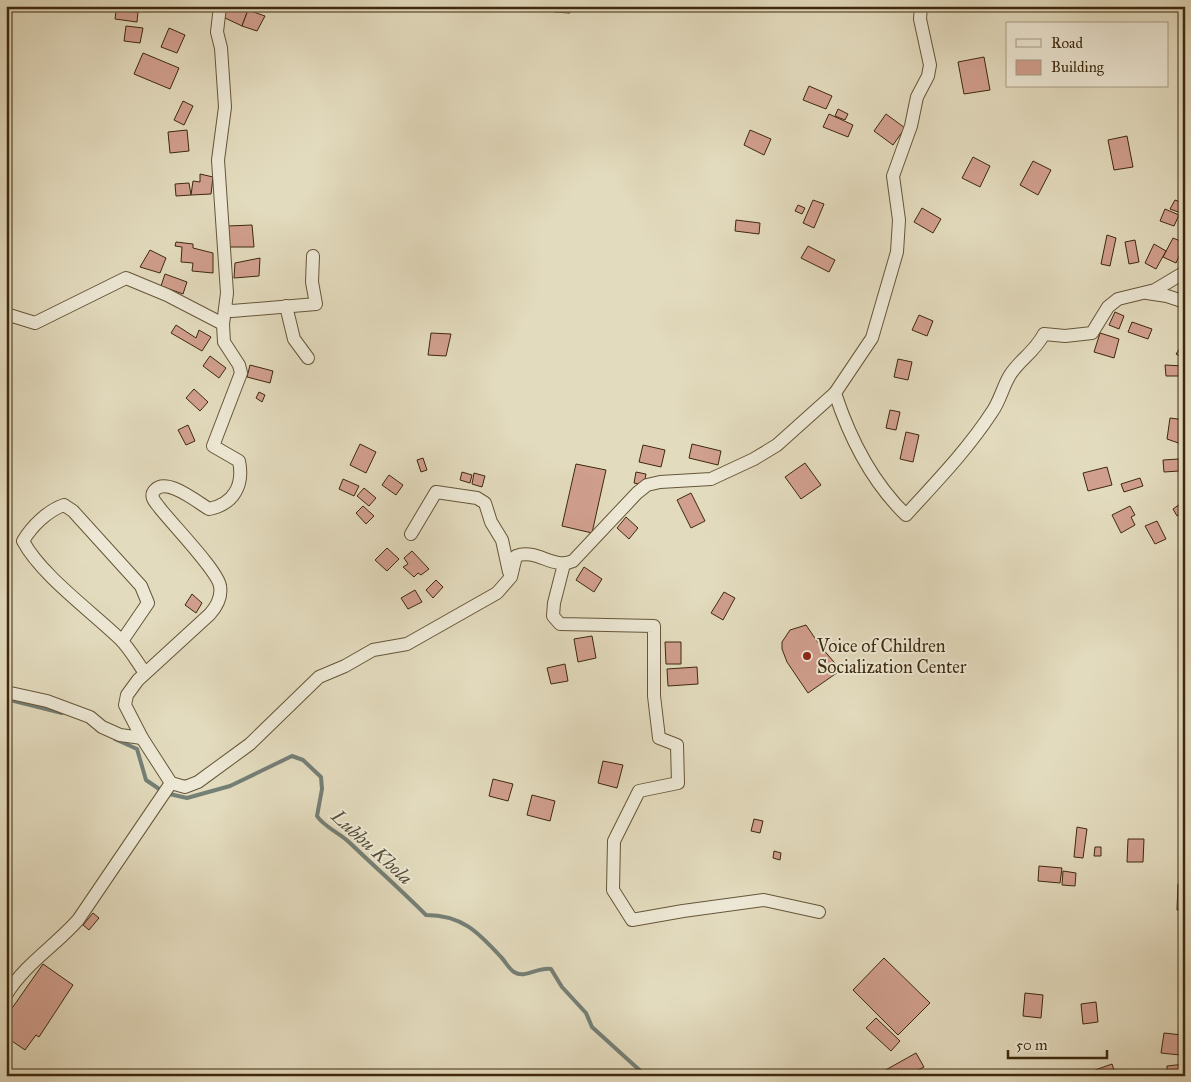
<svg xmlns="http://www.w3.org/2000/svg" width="1191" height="1082" font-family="'IM FELL Great Primer',serif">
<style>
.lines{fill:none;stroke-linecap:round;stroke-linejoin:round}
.stream{stroke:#747f75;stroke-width:4}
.building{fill:#d19f8e;stroke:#3d290c}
.street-casing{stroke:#665638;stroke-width:14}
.street{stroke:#ede8d5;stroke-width:12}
.poi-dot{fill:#8f2418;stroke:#ede8d5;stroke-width:2}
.labels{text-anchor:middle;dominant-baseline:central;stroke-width:4;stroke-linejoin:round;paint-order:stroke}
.poi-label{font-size:18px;fill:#3d290c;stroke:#ede8d5;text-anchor:start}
.water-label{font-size:19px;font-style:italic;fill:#544d38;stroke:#ede8d5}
</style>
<rect width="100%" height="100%" fill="#e3dbbe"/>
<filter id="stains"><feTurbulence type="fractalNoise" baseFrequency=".004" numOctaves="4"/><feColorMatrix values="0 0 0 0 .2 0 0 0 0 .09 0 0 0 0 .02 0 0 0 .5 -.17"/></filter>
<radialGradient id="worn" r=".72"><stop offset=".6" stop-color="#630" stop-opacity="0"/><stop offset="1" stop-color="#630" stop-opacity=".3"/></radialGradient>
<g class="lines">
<!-- stream -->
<g class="stream">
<polyline points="6,699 62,713"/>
<path d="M115,739L137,749L146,780L165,793L187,798L230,786L292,756L303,760L321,777L322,789L317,816C324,827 340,833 350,843C375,867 401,890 426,915C462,915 478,932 501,957C505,961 509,969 514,972C525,979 537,967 551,969L562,987L586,1013L592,1027L646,1076"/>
</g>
</g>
<!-- building -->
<g class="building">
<polygon points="130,6 149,6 148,10 130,8"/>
<polygon points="226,6 240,6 248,10 242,26 223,17"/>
<polygon points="554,6 571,6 570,13 554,12"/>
<polygon points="248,10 265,16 257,31 242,26"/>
<polygon points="116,11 138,12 137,22 115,19"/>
<polygon points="126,26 143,28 140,43 124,41"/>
<polygon points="169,28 185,35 177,53 161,47"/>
<polygon points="143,53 179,68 170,89 134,74"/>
<polygon points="984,57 990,90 964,94 958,62"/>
<polygon points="809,86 832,96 826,109 803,100"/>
<polygon points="183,101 193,106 184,125 174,120"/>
<polygon points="838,109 848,114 845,120 835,116"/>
<polygon points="829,114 853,125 848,137 823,127"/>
<polygon points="886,114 905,128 893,145 874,131"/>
<polygon points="187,130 189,151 170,153 168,132"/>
<polygon points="750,130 771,139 764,155 744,145"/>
<polygon points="1127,136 1133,167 1114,170 1108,140"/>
<polygon points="973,157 990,166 980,187 962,178"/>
<polygon points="1033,161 1051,170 1038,195 1020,185"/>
<polygon points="200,174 213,177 211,194 191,195 193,181 200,182"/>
<polygon points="189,183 191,195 176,196 175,184"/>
<polygon points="813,200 824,204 814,228 803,223"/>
<polygon points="1175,200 1185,204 1181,213 1170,209"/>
<polygon points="798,205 805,208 802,214 795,211"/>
<polygon points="922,208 941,219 933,233 914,222"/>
<polygon points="1165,209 1179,215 1174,226 1160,221"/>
<polygon points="736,220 760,223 759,234 735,231"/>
<polygon points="252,225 254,247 229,247 228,226"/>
<polygon points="1107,235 1116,238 1110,266 1101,264"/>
<polygon points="1173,238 1185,243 1176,263 1163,257"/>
<polygon points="1135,240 1139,262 1129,264 1125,242"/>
<polygon points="176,242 193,244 193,248 213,253 213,273 192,271 193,263 181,262 182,247 175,246"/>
<polygon points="1154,244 1166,251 1156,269 1145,263"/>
<polygon points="808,246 835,260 829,272 801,258"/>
<polygon points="150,250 166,258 160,273 140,267"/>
<polygon points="260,258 259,276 234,278 235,263"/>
<polygon points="165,274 187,282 183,294 161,286"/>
<polygon points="1115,312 1124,316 1119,329 1109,325"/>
<polygon points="919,315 933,321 927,336 912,330"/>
<polygon points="1132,322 1152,329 1148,339 1128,332"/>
<polygon points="176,325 196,338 199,330 211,337 202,351 171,333"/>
<polygon points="431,333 451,334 446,356 428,355"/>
<polygon points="1100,333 1119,339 1114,358 1094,352"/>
<polygon points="1185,341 1185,359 1176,354"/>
<polygon points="210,356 226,368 219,378 203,366"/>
<polygon points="898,359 912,362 908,380 894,377"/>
<polygon points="250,365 273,371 270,383 247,377"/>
<polygon points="1165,365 1183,366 1185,376 1166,376"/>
<polygon points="194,389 208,402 200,411 186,398"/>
<polygon points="259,392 265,395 262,402 256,398"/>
<polygon points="890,410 900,412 896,430 886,428"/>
<polygon points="1170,418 1185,420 1184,445 1167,439"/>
<polygon points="188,425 195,441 186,445 178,430"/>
<polygon points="906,432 919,435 913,462 900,459"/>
<polygon points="360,444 376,452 366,473 350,465"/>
<polygon points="692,444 721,451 718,465 689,458"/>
<polygon points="643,445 665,450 661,467 639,462"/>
<polygon points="423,458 427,470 421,472 417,460"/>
<polygon points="1179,459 1179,471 1164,472 1163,460"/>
<polygon points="805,463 821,485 801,499 785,477"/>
<polygon points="576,464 606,470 592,533 562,526"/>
<polygon points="1107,467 1112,485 1088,491 1083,473"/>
<polygon points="462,472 472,475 470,483 460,480"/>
<polygon points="636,472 646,474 644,485 634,483"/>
<polygon points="474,473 485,476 482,487 472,484"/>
<polygon points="389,475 403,485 396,495 382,485"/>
<polygon points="1140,478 1143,486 1124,492 1121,484"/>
<polygon points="343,479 359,486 354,496 339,489"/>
<polygon points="364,488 376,498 369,506 357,496"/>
<polygon points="691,493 705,521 691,528 677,500"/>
<polygon points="1183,502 1185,510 1177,516 1173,509"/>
<polygon points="363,506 374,516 366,524 356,513"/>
<polygon points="1130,506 1135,515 1131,517 1135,525 1121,533 1112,515"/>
<polygon points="626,517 638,528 629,539 617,528"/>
<polygon points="1157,521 1166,539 1155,544 1145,526"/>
<polygon points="387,548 399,559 387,571 375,560"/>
<polygon points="412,551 429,569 421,575 418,573 414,577 403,567 408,564 404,558"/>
<polygon points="584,567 602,579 594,592 576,580"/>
<polygon points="436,580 443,587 433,598 426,590"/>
<polygon points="415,590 422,602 408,609 401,598"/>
<polygon points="724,592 735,598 723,620 711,613"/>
<polygon points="192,594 202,603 196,613 185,605"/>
<polygon points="806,625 821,647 841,670 808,693 787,662 782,649 782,642 790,630"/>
<polygon points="592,636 596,658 578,662 574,639"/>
<polygon points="665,642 681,642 681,664 666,664"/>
<polygon points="565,664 568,681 551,684 547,668"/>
<polygon points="697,667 698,684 668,686 667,669"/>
<polygon points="603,761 623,765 617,788 598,783"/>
<polygon points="493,779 513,784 508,801 489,796"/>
<polygon points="532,795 555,801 550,821 527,815"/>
<polygon points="754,819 763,821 760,833 751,831"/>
<polygon points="1077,827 1087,829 1083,858 1074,857"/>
<polygon points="1128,839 1144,839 1143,862 1127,862"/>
<polygon points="1095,847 1101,847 1101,856 1094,856"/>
<polygon points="774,851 781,853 780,860 773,858"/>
<polygon points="1039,866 1062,868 1060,883 1038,881"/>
<polygon points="1063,871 1076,873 1075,886 1062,885"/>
<polygon points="1178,884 1185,884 1185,910 1177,910"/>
<polygon points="93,913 99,918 89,930 83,925"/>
<polygon points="884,958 930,1003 898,1035 853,990"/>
<polygon points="43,964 73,985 39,1037 36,1035 25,1050 6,1037 6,1020 10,1015 8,1014"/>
<polygon points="1025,993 1043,995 1041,1018 1023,1016"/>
<polygon points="1096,1002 1098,1022 1083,1024 1081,1004"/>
<polygon points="876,1018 900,1041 891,1051 866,1028"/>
<polygon points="1164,1033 1182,1035 1180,1055 1161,1053"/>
<polygon points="916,1053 924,1067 907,1076 884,1076 882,1072"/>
<polygon points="1112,1064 1116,1076 1097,1076 1095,1070"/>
<polygon points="1185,1064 1185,1076 1167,1076 1167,1066"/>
</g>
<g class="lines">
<!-- street casing -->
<g class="street-casing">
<g id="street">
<path d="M220,6L217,32L221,48L225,107L218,160L227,293L223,324L224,342L239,365L241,373L213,446L239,461C244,485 234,504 209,509C197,502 167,477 155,490C149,496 155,502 159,507C171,523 218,571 220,586C222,597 217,606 210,614L138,680L127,695L125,705L142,738L171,783L185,787L198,782L250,744L319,677L345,666L373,650L407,644L497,593L511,577L516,556C537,548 553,570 573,561L637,493L647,485L660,482L711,479L754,459L777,445L835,393L872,338L897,252L899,220L893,176L911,126L917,97L928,76L930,65L920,19L921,6"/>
<polyline points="1147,293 1167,296 1185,302"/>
<polyline points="286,306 294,339 308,358"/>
<polyline points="226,309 232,311 316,304 312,282 313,256"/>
<polyline points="6,314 35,323 126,278 167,295 223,324"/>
<path d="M835,393C850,439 871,481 906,515C936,482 968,449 992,412C1000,401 1003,386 1010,375C1021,358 1033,354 1044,334L1065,336L1092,333L1108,307L1118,299L1155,290L1185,272"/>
<polyline points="411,534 436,492 477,498 485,503 491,522 502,540 509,572"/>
<polyline points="564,564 554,603 553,616 560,624 654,626 654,696 659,738 677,745 678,783 639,791 614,841 613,890 632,920 683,911 764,900 819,912"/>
<path d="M122,641L148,603L141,586L73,511L64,505C47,511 32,526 23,541C41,575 91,611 120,639C130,649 137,662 145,673"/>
<polyline points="6,692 47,701 90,717 102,727 120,735 142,738"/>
<path d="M6,995C25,964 55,946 78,920L171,783"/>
</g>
</g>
<!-- street -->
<use href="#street" class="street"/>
</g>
<!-- markers -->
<circle class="poi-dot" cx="807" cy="656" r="5"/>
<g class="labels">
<!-- poi labels -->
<g class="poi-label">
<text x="817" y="646">Voice of Children<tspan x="817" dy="21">Socialization Center</tspan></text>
</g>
<!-- water labels -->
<g class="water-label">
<text transform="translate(372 847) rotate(42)">Lubhu Khola</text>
</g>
</g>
<!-- margin -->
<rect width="1191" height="1082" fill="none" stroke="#e3dbbe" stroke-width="25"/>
<rect x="8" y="8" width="1176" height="1067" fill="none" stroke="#3d290c" stroke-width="2.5"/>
<rect x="12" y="12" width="1166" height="1057" fill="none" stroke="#3d290c"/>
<!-- legend -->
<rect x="1006" y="22" width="162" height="65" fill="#ede8d5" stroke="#a79c85"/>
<rect x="1016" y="39" width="25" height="8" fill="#ede8d5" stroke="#a79c85"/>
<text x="1051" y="48" font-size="15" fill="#3d290c">Road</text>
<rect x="1016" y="60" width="25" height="15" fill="#d19f8e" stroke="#a79c85"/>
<text x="1051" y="72" font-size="15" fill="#3d290c">Building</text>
<!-- scale -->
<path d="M1008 1050v8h99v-8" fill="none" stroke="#3d290c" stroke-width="2.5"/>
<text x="1016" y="1050" font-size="15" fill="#3d290c" stroke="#ede8d5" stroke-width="4" paint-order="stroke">50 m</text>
<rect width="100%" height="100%" filter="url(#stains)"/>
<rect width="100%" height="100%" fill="url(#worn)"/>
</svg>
